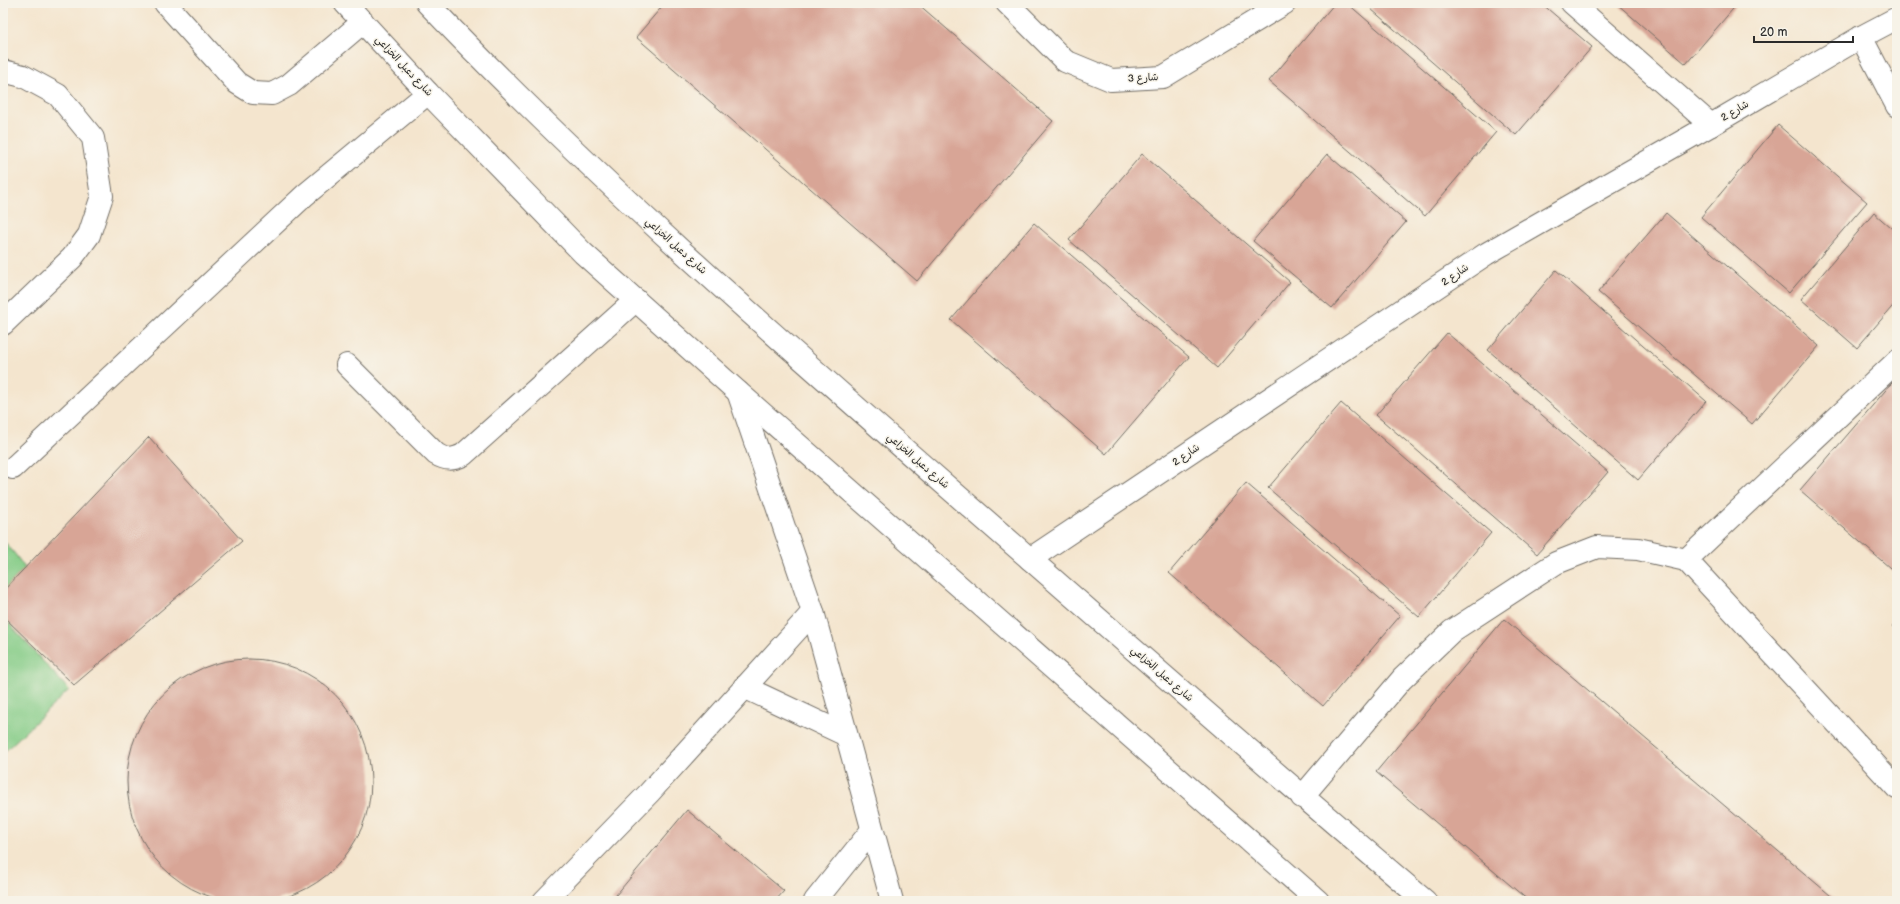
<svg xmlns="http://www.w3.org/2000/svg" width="1900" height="904" font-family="'Balsamiq Sans','Playpen Sans Arabic',sans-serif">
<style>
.green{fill:#85cc87;stroke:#587c59}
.building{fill:#d8a596}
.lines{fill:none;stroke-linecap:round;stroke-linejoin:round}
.minor-casing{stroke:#716c64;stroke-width:24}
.major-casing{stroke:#716c64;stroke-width:24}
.minor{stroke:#fff;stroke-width:22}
.major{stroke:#fff;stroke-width:22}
.labels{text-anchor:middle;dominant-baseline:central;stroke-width:3;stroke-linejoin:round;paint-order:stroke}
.street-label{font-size:10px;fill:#2b2b2b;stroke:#f7f3e8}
</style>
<rect width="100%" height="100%" fill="#f7f3e8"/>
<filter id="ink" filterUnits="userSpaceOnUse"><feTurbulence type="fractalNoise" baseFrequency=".025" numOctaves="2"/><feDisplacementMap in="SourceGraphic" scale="8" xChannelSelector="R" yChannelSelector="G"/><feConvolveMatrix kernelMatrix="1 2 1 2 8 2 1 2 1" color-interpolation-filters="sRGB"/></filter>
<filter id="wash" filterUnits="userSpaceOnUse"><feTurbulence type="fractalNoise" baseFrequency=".012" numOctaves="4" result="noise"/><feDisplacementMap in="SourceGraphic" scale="16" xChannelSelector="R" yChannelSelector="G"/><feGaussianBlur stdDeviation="0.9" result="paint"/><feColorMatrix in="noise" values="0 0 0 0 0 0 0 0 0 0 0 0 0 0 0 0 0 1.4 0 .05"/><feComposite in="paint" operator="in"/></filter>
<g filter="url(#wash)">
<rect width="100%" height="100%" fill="#f4e5ce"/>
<!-- green -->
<g class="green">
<polygon points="3,540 15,554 25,568 3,591"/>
<polygon points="3,617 69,690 3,753"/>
</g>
<g id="blocks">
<!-- building -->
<g class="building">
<polygon points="665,3 917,3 1053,121 917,281 636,37"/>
<polygon points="1335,3 1347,3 1496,132 1425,216 1269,81"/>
<polygon points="1376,3 1541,3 1592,47 1516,135 1371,9"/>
<polygon points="1616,3 1738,3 1686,64"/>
<polygon points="1778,125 1867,202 1789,293 1701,217"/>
<polygon points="1142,154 1290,282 1217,368 1069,240"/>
<polygon points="1327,154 1406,222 1332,308 1253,241"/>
<polygon points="1666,213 1819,346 1752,424 1598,292"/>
<polygon points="1874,213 1897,233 1897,301 1857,348 1801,299"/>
<polygon points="1034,223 1189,357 1106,454 951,320"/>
<polygon points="1556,270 1706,401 1638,480 1488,350"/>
<polygon points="1447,333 1608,472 1537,554 1376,415"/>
<polygon points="1897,377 1897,574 1800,490"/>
<polygon points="1341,403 1491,533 1419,617 1268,488"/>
<polygon points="149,437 242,541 74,685 3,616 3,591"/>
<polygon points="1246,483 1400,616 1323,706 1169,573"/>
<polygon points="1504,619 1693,779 1837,901 1529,901 1376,772"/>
<polygon points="1897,621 1897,631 1892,626"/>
<circle cx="249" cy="781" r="122"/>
<polygon points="687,810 784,891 775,901 611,901"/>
</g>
</g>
</g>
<g filter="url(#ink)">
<use href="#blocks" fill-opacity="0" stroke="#716c64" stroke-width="1"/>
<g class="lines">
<!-- minor casing -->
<g class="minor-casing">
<g id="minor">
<polyline points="165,3 237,83 253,93 272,94 289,85 363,22"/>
<polyline points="1007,3 1065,61 1111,80 1163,77 1285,3"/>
<polyline points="1572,3 1711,125"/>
<polyline points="1861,37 1897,106"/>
<polyline points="3,71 23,76 58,95 93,138 102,196 89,235 72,258 3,324"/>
<path d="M347,365L436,454C446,460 452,460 463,455L636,300"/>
<polyline points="738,392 813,612 892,901"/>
<polyline points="13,468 305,195 428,93"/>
<polyline points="1030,559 1486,254 1711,125 1861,37 1897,18"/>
<polyline points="1686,560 1897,361"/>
<polyline points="744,687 846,735"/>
<polyline points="1302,797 1402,679 1452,631 1556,563 1597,547 1638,549 1686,560 1897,788"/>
<polyline points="544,901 649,793 813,612"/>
<polyline points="815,901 872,830"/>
</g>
</g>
<!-- major casing -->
<g class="major-casing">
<g id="major">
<polyline points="345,3 428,93 583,253 738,392 1318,901"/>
<path d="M427,3C592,176 771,333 951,490C1108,627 1265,765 1425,901"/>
</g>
</g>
<!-- minor -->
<use href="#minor" class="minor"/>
<!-- major -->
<use href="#major" class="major"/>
</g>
</g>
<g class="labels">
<!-- street labels -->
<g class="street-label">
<text transform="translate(404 66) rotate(47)">شارع دعبل الخزاعي</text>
<text transform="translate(1143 78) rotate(-3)">شارع 3</text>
<text transform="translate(1735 111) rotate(-31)">شارع 2</text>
<text transform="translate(676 246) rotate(42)">شارع دعبل الخزاعي</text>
<text transform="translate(1455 275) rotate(-34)">شارع 2</text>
<text transform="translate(1186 455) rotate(-34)">شارع 2</text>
<text transform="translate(918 461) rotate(41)">شارع دعبل الخزاعي</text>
<text transform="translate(1162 674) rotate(41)">شارع دعبل الخزاعي</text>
</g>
</g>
<!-- margin -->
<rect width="1900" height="904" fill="none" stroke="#f7f3e8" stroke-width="16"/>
<!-- scale -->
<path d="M1754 36v6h99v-6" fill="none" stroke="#2b2b2b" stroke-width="2"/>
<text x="1760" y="36" font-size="12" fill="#2b2b2b" stroke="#f7f3e8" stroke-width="3" paint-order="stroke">20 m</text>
</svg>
